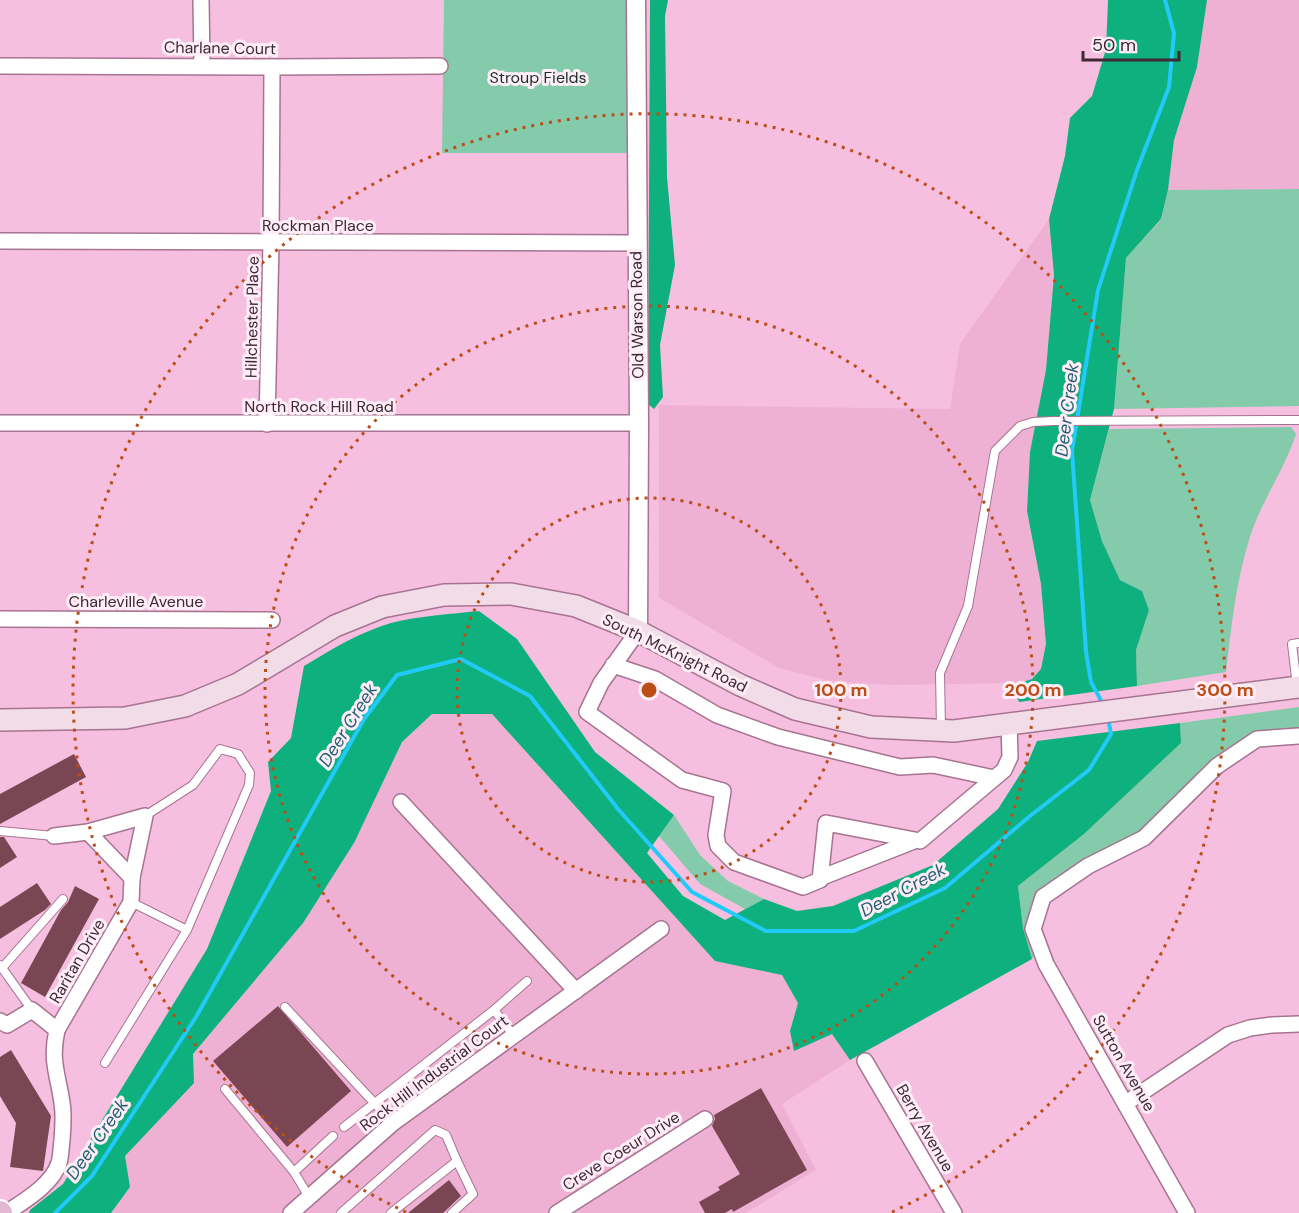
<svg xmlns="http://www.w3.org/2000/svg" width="1299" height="1213" font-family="'DM Sans',sans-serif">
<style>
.built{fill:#eeb1d4}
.green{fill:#84cbab}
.forest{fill:#0eb07d}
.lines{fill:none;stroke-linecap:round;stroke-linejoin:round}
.stream{stroke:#22cafa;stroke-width:4}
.building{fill:#7b4654}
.service-casing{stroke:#a67491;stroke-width:10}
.minor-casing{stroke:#a67491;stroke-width:18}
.tertiary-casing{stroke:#a67491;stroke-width:21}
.secondary-casing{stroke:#a67491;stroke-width:24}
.primary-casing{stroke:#fff;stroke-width:26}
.service{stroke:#fff;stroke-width:8}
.minor{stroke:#fff;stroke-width:15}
.tertiary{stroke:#fff;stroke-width:18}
.secondary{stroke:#f2dce8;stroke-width:21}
.primary{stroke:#e4b8d2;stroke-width:22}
.ring{fill:none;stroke:#bd4d16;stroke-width:3;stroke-dasharray:3 6}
.labels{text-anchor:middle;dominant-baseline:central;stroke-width:6;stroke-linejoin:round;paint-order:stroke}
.street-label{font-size:16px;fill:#3d2834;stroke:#ffeef7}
.park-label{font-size:16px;fill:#182f25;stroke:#ffeef7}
.water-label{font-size:18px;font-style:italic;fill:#235f73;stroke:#ffeef7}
.centre{fill:#bd4d16;stroke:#ffeef7;stroke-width:3}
.ring-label{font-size:18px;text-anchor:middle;font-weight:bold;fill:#bd4d16;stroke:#ffeef7;stroke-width:6;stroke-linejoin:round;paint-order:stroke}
</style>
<rect width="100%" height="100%" fill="#f7bfdf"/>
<!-- built -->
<g class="built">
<polygon points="1207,0 1299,0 1299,189 1168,190 1174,140 1197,67"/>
<polygon points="1049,219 1054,275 1046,370 1030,452 1027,511 1041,585 1046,644 1041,669 1032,679 1020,683 891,685 830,681 779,668 659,598 659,405 950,409 960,344"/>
<polygon points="491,713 715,961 782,974 798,1003 790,1031 833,1034 850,1060 782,1104 816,1170 746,1213 111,1213 130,1187 125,1156 193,1083 193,1054 303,923 354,843 402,742 432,714"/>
</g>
<!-- green -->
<g class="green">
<polygon points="444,0 635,0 634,153 442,153"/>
<polygon points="1299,189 1299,406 1114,409 1126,258 1161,220 1168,190"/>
<path d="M1291,427L1296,434C1284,471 1260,503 1249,540C1236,582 1231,628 1226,672L1137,686L1136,650L1149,610L1142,591L1120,580L1102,541L1090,500L1109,429Z"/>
<polygon points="1299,707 1299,729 1258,736 1147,829 1046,891 1030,937 1034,955 1032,959 1023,928 1018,886 1084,834 1181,743 1180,723"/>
<polygon points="674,815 700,855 728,881 764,899 745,909 700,884 659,836"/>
</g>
<!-- forest -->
<g class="forest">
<polygon points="650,0 668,0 665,16 667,177 675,265 660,345 663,397 654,409 648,404"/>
<polygon points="1108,0 1207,0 1197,67 1174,140 1168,190 1161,219 1126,258 1114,409 1090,500 1102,541 1120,580 1142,591 1149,610 1136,650 1137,686 1019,702 1015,693 1020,683 1032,679 1041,669 1046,644 1041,584 1027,511 1030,452 1046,370 1054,275 1049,219 1065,156 1070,118 1092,96 1106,49"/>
<path d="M479,611L517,639L595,752L674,815L647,853L683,896L725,920L764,899L797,911L833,906L933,865L998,809L1028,762L1037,741L1180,723L1181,743L1084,834L1018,886L1023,928L1032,959L850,1060L832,1034L794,1051L790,1031L798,1003L782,975L715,961L492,714H432L402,742L354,843L303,923L193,1054L194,1083L125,1156L130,1187L111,1213H29L30,1210L63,1184L207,949L271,791L268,762L291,738L304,666C332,649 360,632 391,623C419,616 450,614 479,611Z"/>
</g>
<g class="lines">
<!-- stream -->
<g class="stream">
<polyline points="1104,706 1091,682 1086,652 1072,451 1098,290 1137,170 1169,87 1174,33 1165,0"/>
<polyline points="55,1213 92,1176 196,1017 364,719 397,675 461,659 530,696 618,809 692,892 766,931 854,931 945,888 1030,816 1089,770 1111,734 1108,718"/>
</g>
</g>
<!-- building -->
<g class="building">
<polygon points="74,754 86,777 0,824 0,794"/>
<polygon points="0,837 4,837 17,857 0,868"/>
<polygon points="37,883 51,904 45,910 0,939 0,907"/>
<polygon points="75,886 99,899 45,997 21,983 61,910 68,902"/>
<polygon points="278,1006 351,1091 287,1147 213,1061"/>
<polygon points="11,1050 51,1116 43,1171 10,1167 16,1123 0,1096 0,1057"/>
<polygon points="761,1088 807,1170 733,1212 732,1209 725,1213 705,1213 699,1202 720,1190 718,1187 740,1174 712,1126 715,1119 714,1115"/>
<polygon points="449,1180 461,1196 443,1213 408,1213"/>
</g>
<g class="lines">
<!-- service casing -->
<g class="service-casing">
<g id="service">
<polyline points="1297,686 1292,644 1299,643"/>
<polyline points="941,729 940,673 968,606 995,451 1020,426 1033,422 1053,421 1299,420"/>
<polyline points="145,816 193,785 220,749 238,754 250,773 249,785 187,930"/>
<polyline points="0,831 54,836"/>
<polyline points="0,965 32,1010"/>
<polyline points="2,968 63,899"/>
<polyline points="285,1007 393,1123"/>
<polyline points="494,1010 514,1036"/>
<polyline points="105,1063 187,930 131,902"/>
<polyline points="225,1089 294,1172 309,1197"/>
<polyline points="344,1127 494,1010 527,981"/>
<polyline points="294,1172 333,1136"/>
<polyline points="341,1213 435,1130 446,1135 457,1161 391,1213"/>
<polyline points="452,1213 473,1194 457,1161"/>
</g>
</g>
<!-- minor casing -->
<g class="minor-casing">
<g id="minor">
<polyline points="201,0 202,65"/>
<polyline points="0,66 272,67 440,66"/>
<polyline points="0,241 636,243"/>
<polyline points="0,423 639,423"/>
<polyline points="267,424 271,243 272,67"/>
<polyline points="0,619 272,620"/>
<polyline points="638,631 601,683 587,712 682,780 723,791 716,835 718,846 734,862 803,887 820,880 826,823 920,841 1004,770 1010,757 1009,724"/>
<polyline points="613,665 655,679 717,715 778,737 900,767 933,765 994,778"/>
<polyline points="401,802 576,991"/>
<polyline points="54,836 88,832 145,816 132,878"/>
<polyline points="820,878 914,841"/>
<polyline points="0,1021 7,1025 32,1010 57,1030"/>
<polyline points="865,1061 954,1213"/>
<polyline points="1126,1103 1228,1035 1250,1028 1272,1025 1299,1024"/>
<path d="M6,1213C24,1201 52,1185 59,1163C61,1156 61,1147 62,1140C63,1128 64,1115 62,1103C58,1074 50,1061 57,1030L131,902L132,878L88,832"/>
<polyline points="291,1213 393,1123 661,929"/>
<polyline points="557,1213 705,1119"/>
<polyline points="1187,1213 1046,964 1033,929 1043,897 1088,866 1144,838 1217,766 1257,739 1299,736"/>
</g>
</g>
<!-- tertiary casing -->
<g class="tertiary-casing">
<polyline id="tertiary" points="636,0 639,423 638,631"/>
</g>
<!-- secondary casing -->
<g class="secondary-casing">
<polyline id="secondary" points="0,720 125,718 185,706 238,684 335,626 382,607 444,595 511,594 576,606 638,631 740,685 795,709 871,727 954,731 1299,687"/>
</g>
<!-- primary casing -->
<g class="primary-casing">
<polyline id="primary" points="0,1212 1,1213"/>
</g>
<!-- service -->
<use href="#service" class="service"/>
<!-- minor -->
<use href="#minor" class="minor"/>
<!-- tertiary -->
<use href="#tertiary" class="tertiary"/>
<!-- secondary -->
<use href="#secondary" class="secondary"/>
<!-- primary -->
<use href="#primary" class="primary"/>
</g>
<!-- distance rings -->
<g class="ring">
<circle cx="649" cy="690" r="192"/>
<circle cx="649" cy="690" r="384"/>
<path d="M406 1212A576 576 0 1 1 892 1212"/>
</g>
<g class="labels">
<!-- street labels -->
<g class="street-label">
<text transform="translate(220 48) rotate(1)">Charlane Court</text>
<text x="318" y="225">Rockman Place</text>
<text transform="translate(637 315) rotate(-91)">Old Warson Road</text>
<text transform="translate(252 317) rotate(-89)">Hillchester Place</text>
<text x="319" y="406">North Rock Hill Road</text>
<text x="136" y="601">Charleville Avenue</text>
<text transform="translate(675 653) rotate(26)">South McKnight Road</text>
<text transform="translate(77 961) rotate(-60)">Raritan Drive</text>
<text transform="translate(1124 1063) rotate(60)">Sutton Avenue</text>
<text transform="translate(434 1073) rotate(-37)">Rock Hill Industrial Court</text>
<text transform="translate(925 1128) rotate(60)">Berry Avenue</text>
<text transform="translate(621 1151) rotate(-32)">Creve Coeur Drive</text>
</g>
<!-- park labels -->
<g class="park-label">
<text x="538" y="77">Stroup Fields</text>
</g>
<!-- water labels -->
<g class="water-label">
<text transform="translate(1067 410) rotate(-83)">Deer Creek</text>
<text transform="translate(348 725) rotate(-58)">Deer Creek</text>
<text transform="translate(903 890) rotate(-28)">Deer Creek</text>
<text transform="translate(97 1139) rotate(-55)">Deer Creek</text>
</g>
</g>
<circle cx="649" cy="690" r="9" class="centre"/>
<g class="ring-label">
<text x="841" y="696">100 m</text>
<text x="1033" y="696">200 m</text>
<text x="1225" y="696">300 m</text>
</g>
<!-- scale -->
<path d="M1083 51v9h96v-9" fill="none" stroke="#3d2834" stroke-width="3"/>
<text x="1092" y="51" font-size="18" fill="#3d2834" stroke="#ffeef7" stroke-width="4.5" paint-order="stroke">50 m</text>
</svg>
